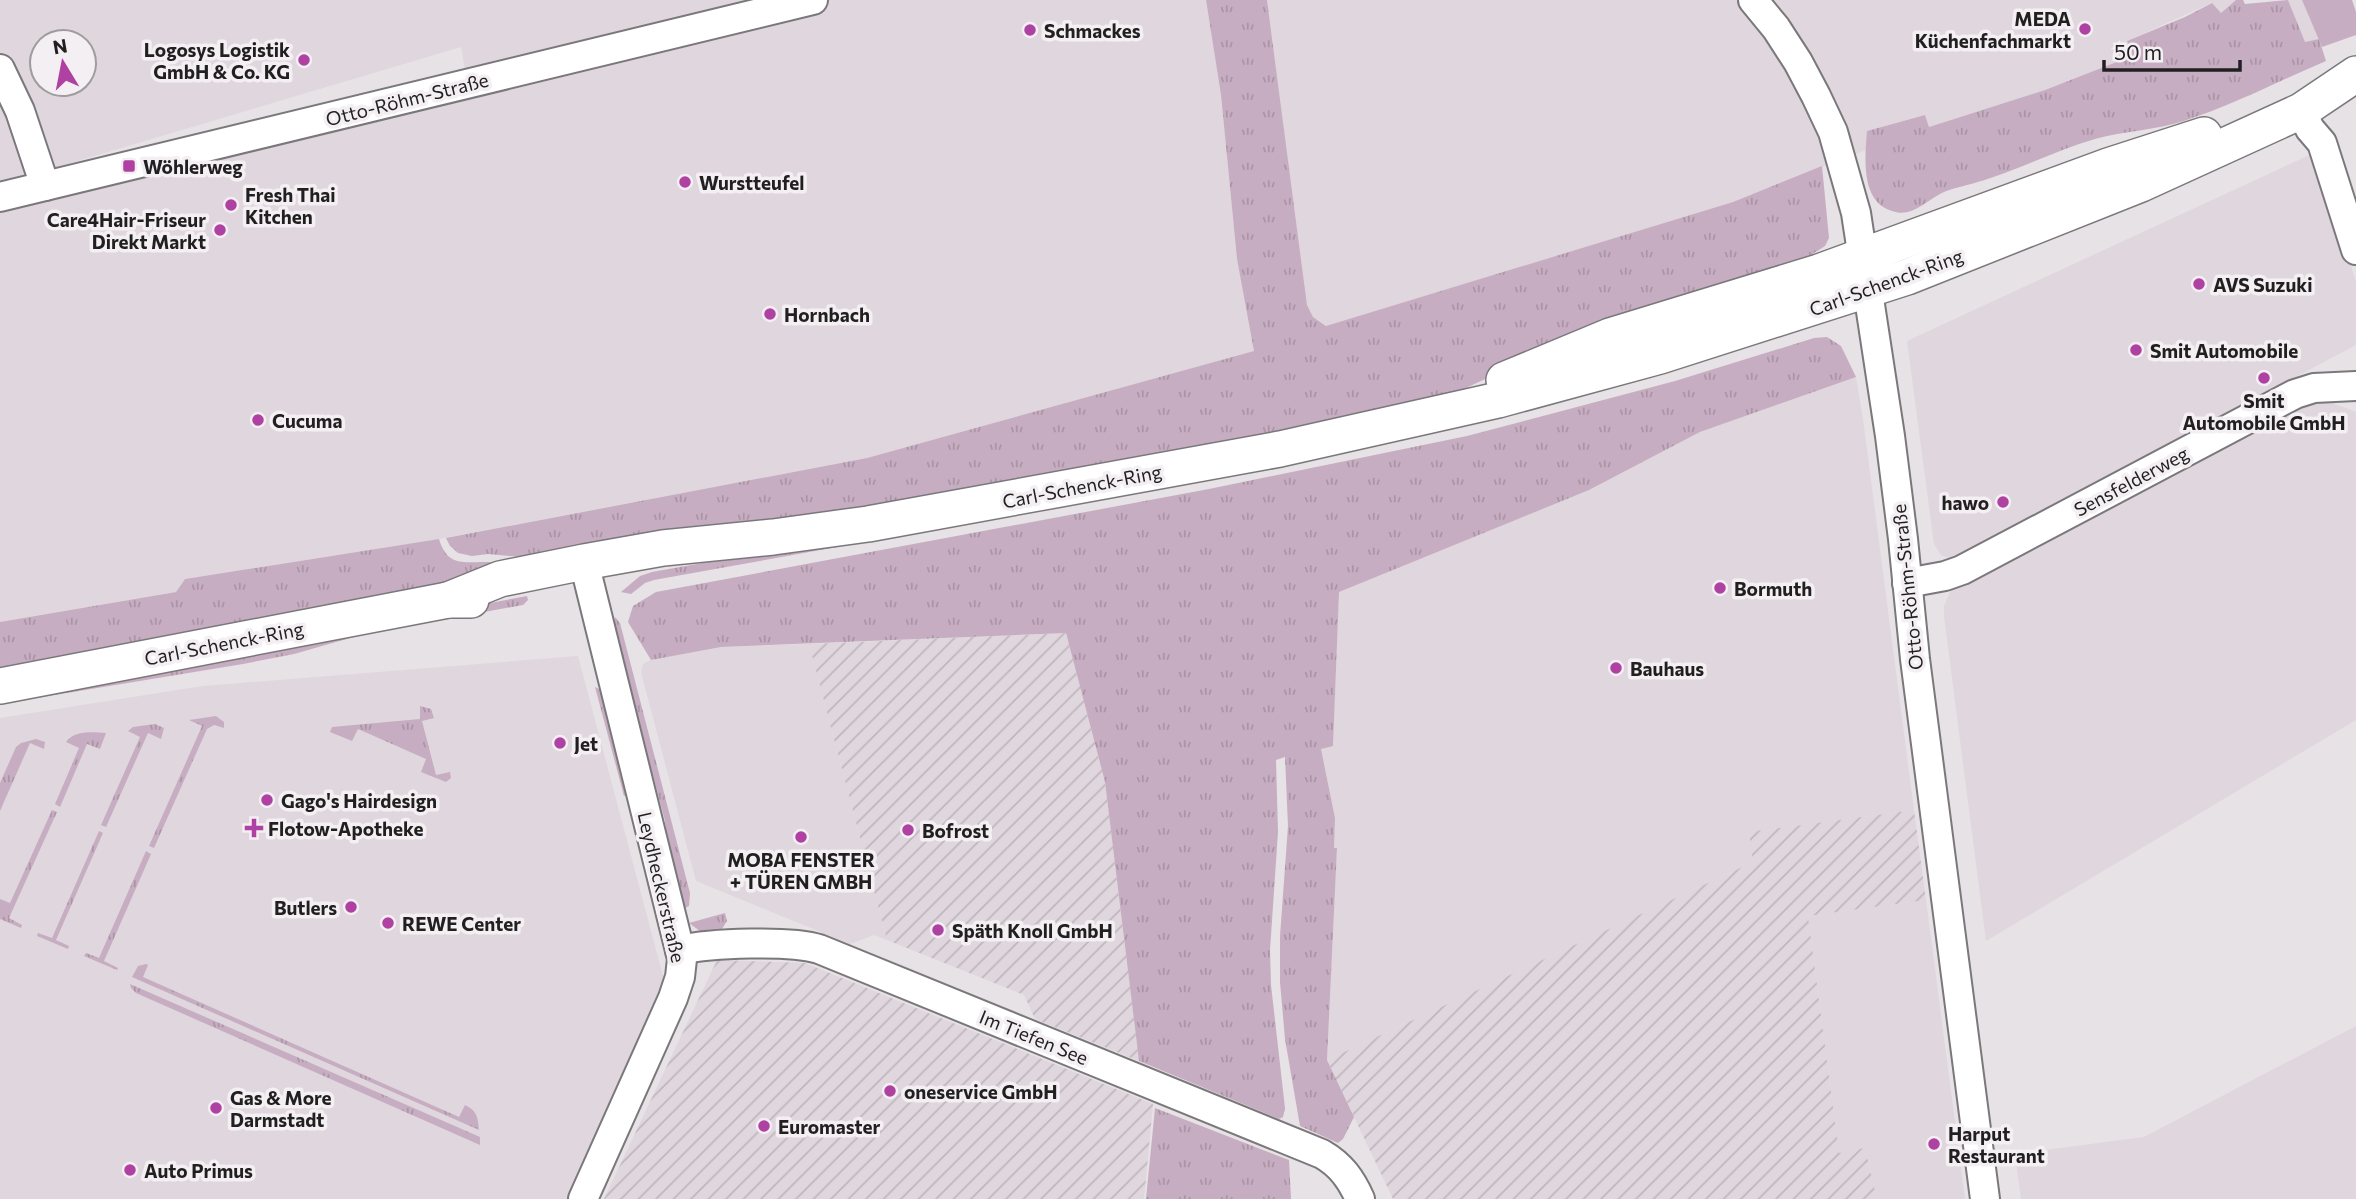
<svg xmlns="http://www.w3.org/2000/svg" width="2356" height="1199" font-family="Commissioner,sans-serif">
<style>
.built{fill:#e0d6de;fill-rule:evenodd}
.industrial{fill:url(#industrial-furrows)}
.grass{fill:url(#grass-tufts)}
.garden{fill:#c7adc1}
.lines{fill:none;stroke-linecap:round;stroke-linejoin:round}
.minor-casing{stroke:#7b787b;stroke-width:32}
.major-casing{stroke:#7b787b;stroke-width:38}
.minor{stroke:#fff;stroke-width:28}
.major{stroke:#fff;stroke-width:35}
.poi-dot{fill:#ae41a1;stroke:#f3eff2;stroke-width:2.5}
.labels{text-anchor:middle;dominant-baseline:central;stroke-width:7;stroke-linejoin:round;paint-order:stroke}
.poi-label{font-size:19px;font-weight:bold;fill:#211f20;stroke:#f3eff2;text-anchor:start}
.street-label{font-size:19px;fill:#211f20;stroke:#f3eff2}
</style>
<defs>
<pattern id="industrial-furrows" width="10" height="10" patternUnits="userSpaceOnUse" patternTransform="scale(1.75)"><rect width="10" height="10" fill="#e0d6de"/><path d="M-1 1l2-2M0 10L10 0M9 11l2-2" fill="none" stroke="#c0b7be"/></pattern>
<pattern id="grass-tufts" width="24" height="20" patternUnits="userSpaceOnUse" patternTransform="scale(1.75)"><rect width="24" height="20" fill="#c7adc1"/><path d="M3 7l-1-3M5 7V3M7 7l1-3M15 17l-1-3M17 17v-4M19 17l1-3" fill="none" stroke="#ab94a6"/></pattern>
</defs>
<rect width="100%" height="100%" fill="#e6e2e5"/>
<!-- built -->
<g class="built">
<path d="M0,0H1206L1221,95L1237,259L1255,351L867,458L439,539L185,579L176,592L0,622V192L466,75L461,47L0,184ZM42,42H84V84H42Z"/>
<polygon points="1267,0 2236,0 2221,13 2211,3 2127,41 2132,56 2045,90 1929,127 1925,115 1867,131 1866,150 1733,202 1327,326 1313,317 1307,305"/>
<polygon points="2288,0 2303,0 2319,39 2305,43"/>
<polygon points="2316,152 2356,282 2356,345 1959,555 1949,558 1941,555 1934,544 1907,341"/>
<polygon points="1856,377 1863,419 1914,810 1750,832 1753,862 1327,1060 1337,849 1334,848 1335,818 1321,749 1333,745 1339,591 1589,490 1700,432"/>
<polygon points="2309,402 2330,402 2356,412 2356,720 1986,941 1944,616 1944,606 1950,592 1956,586"/>
<polygon points="809,644 887,940 874,935 850,944 696,881 641,672 643,664 651,660 721,647"/>
<polygon points="578,656 664,980 567,1199 0,1199 0,718 203,686"/>
<polygon points="1926,900 1965,1199 1877,1199 1865,1148 1839,1154 1808,916"/>
<polygon points="2356,1026 2356,1199 2021,1199 2015,1154 2144,1137"/>
</g>
<!-- industrial -->
<g class="industrial">
<polygon points="1066,633 1105,782 1139,1061 1035,1019 1024,995 887,940 809,644"/>
<polygon points="1914,810 1926,900 1808,916 1839,1153 1865,1148 1877,1199 1393,1199 1327,1060 1753,862 1749,832"/>
<polygon points="717,960 805,963 1153,1104 1144,1199 604,1199"/>
</g>
<!-- grass -->
<g class="grass">
<polygon points="1206,0 1267,0 1307,305 1313,317 1326,326 1733,202 1822,166 1829,238 1825,246 1811,255 1809,262 1574,337 1449,396 1358,422 848,518 534,558 488,554 472,556 458,553 450,546 446,538 867,458 1254,351 1237,259 1221,95"/>
<path d="M2236,0H2243L2245,4L2288,0L2305,42L2319,39L2326,61C2279,81 2233,105 2184,121C2156,130 2124,131 2095,139C2053,151 2013,173 1971,184C1960,187 1949,189 1940,194C1925,202 1911,218 1892,211C1860,201 1865,157 1867,131L1925,115L1929,127L2045,90L2132,56L2127,41L2185,17L2212,3L2221,13Z"/>
<polygon points="1827,337 1841,346 1856,377 1700,432 1589,490 1339,592 1333,746 1321,749 1335,818 1334,848 1337,848 1327,1060 1354,1117 1343,1139 1338,1143 1300,1126 1285,1039 1280,982 1280,936 1288,826 1285,757 1276,760 1278,832 1270,950 1271,985 1285,1108 1283,1117 1279,1119 1139,1061 1105,782 1066,633 721,647 651,660 628,622 633,606 656,592 1209,489 1467,436 1675,381 1814,338"/>
<polygon points="1137,493 654,580 645,583 631,594 621,592 640,576 652,572 860,535"/>
<path d="M439,539C448,569 466,561 490,562C501,562 512,565 523,567L0,675V622L176,592L185,579Z"/>
<polygon points="527,596 528,600 523,605 364,634 294,654 243,664 0,704 0,696"/>
<polygon points="615,617 620,623 690,893 689,906 681,910 669,864 665,821 613,625"/>
<polygon points="595,687 603,691 628,794 624,796"/>
<polygon points="420,706 431,709 434,718 422,721 436,775 450,772 451,778 446,782 421,772 426,759 358,729 352,741 330,732 332,727 420,719"/>
<polygon points="216,716 224,722 224,728 214,725 207,729 154,848 149,846 202,726 189,720"/>
<polygon points="155,724 164,728 161,739 148,733 106,827 101,825 140,737 128,731 133,727"/>
<path d="M106,733L100,749L87,744L60,807L55,804L79,748L66,742C74,730 92,732 106,733Z"/>
<polygon points="36,739 45,742 44,749 30,743 0,811 0,783 16,747 21,743"/>
<polygon points="52,810 57,812 9,918 22,925 21,928 0,919 0,899 10,903"/>
<polygon points="99,831 103,833 56,940 69,946 68,949 37,936 38,933 52,938"/>
<polygon points="146,851 151,854 104,961 118,968 117,970 84,956 86,953 99,958"/>
<polygon points="725,913 727,921 720,932 704,934 689,923"/>
<path d="M146,964L148,965L143,977L459,1117L465,1105C477,1111 478,1117 479,1130L132,977L138,966Z"/>
<polygon points="130,984 480,1137 480,1145 136,993 131,988"/>
<polygon points="1155,1108 1289,1160 1291,1199 1146,1199"/>
</g>
<!-- garden -->
<polygon class="garden" points="2302,0 2352,0 2356,12 2356,35 2322,47"/>
<g class="lines">
<!-- minor casing -->
<g class="minor-casing">
<g id="minor">
<polyline points="1753,0 1776,28 1798,62 1816,96 1833,132 1856,213 1890,436 1903,539 1915,659 1985,1199"/>
<polyline points="0,69 20,111 45,186"/>
<polyline points="2301,111 2310,129 2322,143 2356,250"/>
<polyline points="0,197 813,0"/>
<polyline points="1907,583 1945,576 1962,570 2295,394 2314,388 2356,386"/>
<path d="M680,950C710,943 791,940 819,949L1322,1154C1341,1165 1351,1179 1360,1199"/>
<polyline points="583,1199 673,998 680,977 682,959 584,562"/>
</g>
</g>
<!-- major casing -->
<g class="major-casing">
<g id="major">
<polyline points="1504,380 1610,336 1819,272 2108,166 2204,135"/>
<polyline points="448,600 500,579 584,562 663,548 773,537 868,524 1280,449 1498,400 1660,356 1907,277 2141,184 2301,111 2356,74"/>
<polyline points="0,686 448,600 471,600"/>
</g>
</g>
<!-- minor -->
<use href="#minor" class="minor"/>
<!-- major -->
<use href="#major" class="major"/>
</g>
<!-- markers -->
<g class="poi-dot">
<circle cx="2085" cy="29" r="7"/>
<circle cx="1030" cy="30" r="7"/>
<circle cx="304" cy="60" r="7"/>
<rect x="122" y="159" width="14" height="14" rx="3.5"/>
<circle cx="685" cy="182" r="7"/>
<circle cx="231" cy="205" r="7"/>
<circle cx="220" cy="230" r="7"/>
<circle cx="2199" cy="284" r="7"/>
<circle cx="770" cy="314" r="7"/>
<circle cx="2136" cy="350" r="7"/>
<circle cx="2264" cy="378" r="7"/>
<circle cx="258" cy="420" r="7"/>
<circle cx="2003" cy="502" r="7"/>
<circle cx="1720" cy="588" r="7"/>
<circle cx="1616" cy="668" r="7"/>
<circle cx="560" cy="743" r="7"/>
<circle cx="267" cy="800" r="7"/>
<path d="M250.5 817.5h7v7h7v7h-7v7h-7v-7h-7v-7h7z"/>
<circle cx="908" cy="830" r="7"/>
<circle cx="801" cy="837" r="7"/>
<circle cx="351" cy="907" r="7"/>
<circle cx="388" cy="923" r="7"/>
<circle cx="938" cy="930" r="7"/>
<circle cx="890" cy="1091" r="7"/>
<circle cx="216" cy="1108" r="7"/>
<circle cx="764" cy="1126" r="7"/>
<circle cx="1934" cy="1144" r="7"/>
<circle cx="130" cy="1170" r="7"/>
</g>
<g class="labels">
<!-- poi labels -->
<g class="poi-label">
<text x="2071" y="18" text-anchor="end">MEDA<tspan x="2071" dy="22">Küchenfachmarkt</tspan></text>
<text x="1044" y="30">Schmackes</text>
<text x="290" y="49" text-anchor="end">Logosys Logistik<tspan x="290" dy="22">GmbH &amp; Co. KG</tspan></text>
<text x="143" y="166">Wöhlerweg</text>
<text x="699" y="182">Wurstteufel</text>
<text x="245" y="194">Fresh Thai<tspan x="245" dy="22">Kitchen</tspan></text>
<text x="206" y="219" text-anchor="end">Care4Hair-Friseur<tspan x="206" dy="22">Direkt Markt</tspan></text>
<text x="2213" y="284">AVS Suzuki</text>
<text x="784" y="314">Hornbach</text>
<text x="2150" y="350">Smit Automobile</text>
<text x="2264" y="400" text-anchor="middle">Smit<tspan x="2264" dy="22">Automobile GmbH</tspan></text>
<text x="272" y="420">Cucuma</text>
<text x="1989" y="502" text-anchor="end">hawo</text>
<text x="1734" y="588">Bormuth</text>
<text x="1630" y="668">Bauhaus</text>
<text x="574" y="743">Jet</text>
<text x="281" y="800">Gago's Hairdesign</text>
<text x="268" y="828">Flotow-Apotheke</text>
<text x="922" y="830">Bofrost</text>
<text x="801" y="859" text-anchor="middle">MOBA FENSTER<tspan x="801" dy="22">+ TÜREN GMBH</tspan></text>
<text x="337" y="907" text-anchor="end">Butlers</text>
<text x="402" y="923">REWE Center</text>
<text x="952" y="930">Späth Knoll GmbH</text>
<text x="904" y="1091">oneservice GmbH</text>
<text x="230" y="1097">Gas &amp; More<tspan x="230" dy="22">Darmstadt</tspan></text>
<text x="778" y="1126">Euromaster</text>
<text x="1948" y="1133">Harput<tspan x="1948" dy="22">Restaurant</tspan></text>
<text x="144" y="1170">Auto Primus</text>
</g>
<!-- street labels -->
<g class="street-label">
<text transform="translate(407 99) rotate(-14)">Otto-Röhm-Straße</text>
<text transform="translate(1886 282) rotate(-20)">Carl-Schenck-Ring</text>
<text transform="translate(2131 481) rotate(-28)">Sensfelderweg</text>
<text transform="translate(1082 486) rotate(-11)">Carl-Schenck-Ring</text>
<text transform="translate(1907 587) rotate(-96)">Otto-Röhm-Straße</text>
<text transform="translate(224 643) rotate(-11)">Carl-Schenck-Ring</text>
<text transform="translate(662 887) rotate(77)">Leydheckerstraße</text>
<text transform="translate(1034 1037) rotate(22)">Im Tiefen See</text>
</g>
</g>
<!-- north arrow -->
<g transform="translate(63 63) rotate(350)"><circle r="33" fill="#f3eff2" stroke="#9f9c9e" stroke-width="2"/>
<path d="M0-5L12 26L0 18L-12 26Z" fill="#ae41a1"/>
<text y="-10" font-size="19" font-weight="bold" text-anchor="middle" fill="#211f20">N</text>
</g>
<!-- scale -->
<path d="M2104 60v10h136v-10" fill="none" stroke="#211f20" stroke-width="3.5"/>
<text x="2114" y="60" font-size="21" fill="#211f20" stroke="#f3eff2" stroke-width="5" paint-order="stroke">50 m</text>
</svg>
